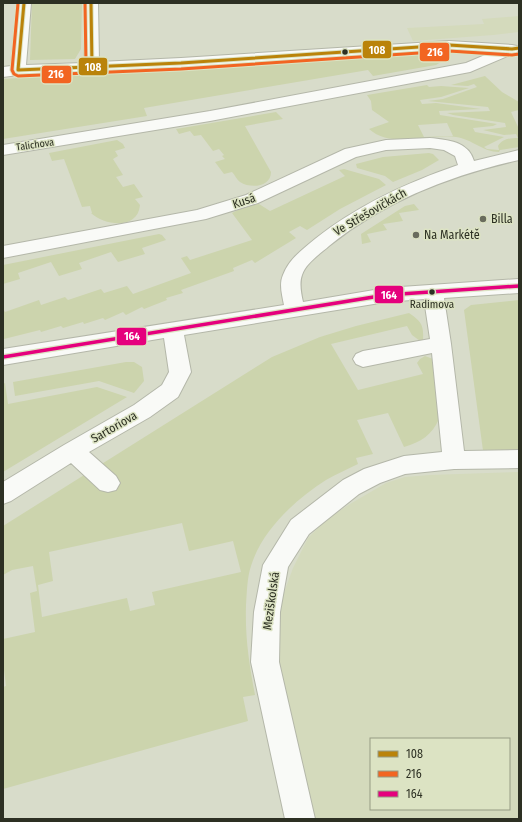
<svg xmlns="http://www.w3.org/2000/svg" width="522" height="822" font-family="'Fira Sans Condensed',sans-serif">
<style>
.built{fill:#d4dabc;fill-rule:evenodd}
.green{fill:#ccd4ad;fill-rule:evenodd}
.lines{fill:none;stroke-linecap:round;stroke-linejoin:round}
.minor-casing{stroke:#b4b7a9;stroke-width:2}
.minor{fill:#f9faf7;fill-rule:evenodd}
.bus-1-casing{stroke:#dce3c3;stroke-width:5}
.bus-2-casing{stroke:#dce3c3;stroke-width:5}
.bus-3-casing{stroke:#dce3c3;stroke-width:6}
.bus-1{stroke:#ba830a;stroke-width:3}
.bus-2{stroke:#f26522;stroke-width:3}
.bus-3{stroke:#e5007d;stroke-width:3.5}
.bus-dot{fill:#2d3023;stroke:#dce3c3;stroke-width:1.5}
.poi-dot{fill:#696c5d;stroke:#dce3c3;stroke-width:1.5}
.labels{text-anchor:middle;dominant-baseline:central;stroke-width:3;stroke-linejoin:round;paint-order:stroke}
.far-street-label{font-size:10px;fill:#2d3023;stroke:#dce3c3}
.bus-label{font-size:11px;fill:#2d3023;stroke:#dce3c3}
.street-label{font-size:12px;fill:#2d3023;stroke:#dce3c3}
.poi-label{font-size:12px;fill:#2d3023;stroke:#dce3c3;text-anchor:start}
.line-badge{stroke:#dce3c3;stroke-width:1.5}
.badge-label{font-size:11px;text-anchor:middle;font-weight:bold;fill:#fff}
</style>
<rect width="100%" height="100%" fill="#d8dcca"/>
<!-- built -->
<g class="built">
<polygon points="519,16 519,32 493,35 413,41 407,28 484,24 482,19"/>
<path d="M519,472V819H312L276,660L275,617L293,568L308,538L326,520L350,504L386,483L405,477L430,475ZM371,739H509V809H371Z"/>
</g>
<!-- green -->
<g class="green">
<polygon points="32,3 82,3 81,49 75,59 30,60"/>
<polygon points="429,52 441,54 446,59 436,65 373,76 368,70 144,108 147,116 3,139 3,79"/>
<path d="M485,76L502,92L519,102V110L511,112L519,129V147L500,150L499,152C483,152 472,139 456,137C429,134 391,149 369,129L389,122L372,110L371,101L367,95L427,85L429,87L441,86L469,88L441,97L420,100L422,104L436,103L481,109L439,111L440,115L497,124L493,126L473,128L475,132L504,137L484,147L487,149L499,150L498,146C502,139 510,138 518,138L516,134L504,135L483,130L506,127L505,123L453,115L447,113L490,111L488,107L428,101L443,99L477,87L474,84L468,86L451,85ZM447,123L453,136L424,137L418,125Z"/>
<path d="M276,112L283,119L245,126L271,172C271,187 251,189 240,182C237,180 235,175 232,172L224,174L215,162L225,159L222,156L224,155L219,149L213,151L201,135L194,136L190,131L179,134L176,129Z"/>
<path d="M117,140L123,144L125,148L115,151L118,156L113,159L123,175L116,177L123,187L134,184L143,197L135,199L140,205C138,230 105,226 91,213H92L90,206L82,207L64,159L52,161L49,153Z"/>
<polygon points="429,153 433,154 439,160 422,170 393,182 385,176 357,168 356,164 383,157"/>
<polygon points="344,169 379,179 386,185 340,209 307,230 300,226 289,232 296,238 255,263 252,260 233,268 234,271 181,290 183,293 166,298 167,300 144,309 142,307 126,315 123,312 105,320 103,318 84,324 83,322 63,328 61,326 41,332 40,330 4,339 3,341 3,309 5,312 39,300 41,305 65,297 68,300 101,289 104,293 127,286 133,294 191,273 181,258 187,256 190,260 252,240 232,213 248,205 259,204 270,211 345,176 339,170"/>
<polygon points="414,204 419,210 399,213 403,221 383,224 387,230 367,234 371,242 362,244 361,234 405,206"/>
<polygon points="159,234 162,235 166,240 142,248 145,254 118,262 111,252 79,263 82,269 59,276 51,262 18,273 20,279 3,284 3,265"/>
<polygon points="519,300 519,455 484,458 464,310 471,305"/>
<path d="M409,313C421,321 424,325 423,340L420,341L412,335L407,326L331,344L358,390L423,374L417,363L420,359L425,356L433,359L439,419C432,435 421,442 404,447L388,413L357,420L373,454L356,458L358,464C348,469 336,474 326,480C295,500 262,530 251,566C247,578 247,592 246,605C245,638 249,663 255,695L243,697L248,721L3,789V687L6,686L3,662V639L35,632L30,593L37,591L33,566L12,570L3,575V526L272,357L320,337L356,326ZM182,523L189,551L233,541L241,572L152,592L155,605L130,611L127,598L42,617L38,585L53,581L49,552Z"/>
<polygon points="126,362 134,362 142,367 144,381 134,393 99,381 15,396 13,382"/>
<polygon points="5,383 8,404 97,387 127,397 3,472 3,384"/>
</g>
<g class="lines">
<!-- minor casing -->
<g class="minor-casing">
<g id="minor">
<polygon points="17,3 31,3 26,65 84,63 84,3 98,3 99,62 181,58 449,41 512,45 517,46 519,50 517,52 470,72 210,121 3,155 3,145 210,111 466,63 492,52 449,49 181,68 18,75 3,77 3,67 11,66"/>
<path d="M430,138C448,140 468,141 474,161L519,150V160C449,176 385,201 329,246C320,254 306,263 302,275C299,283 301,293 303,302L386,288L519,279V293L444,298L451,344L464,451L519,450V468L454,469L405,474L380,483L359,494L309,534L288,567L280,612L279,662L315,819H285L251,662L254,612L263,565L291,520L343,480L364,469L404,456L442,452L432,353L363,367L356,364L353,359L356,354L363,351L430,339L424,299L386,302L184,335L191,372L178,397L150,417L89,452L116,476L120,483L116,490L108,492L100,490L71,463L11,501L3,504V482L64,445L134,405L162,385L169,372L164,338L3,365V349L284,305C282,295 279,284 283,275C289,259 303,249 315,239C358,205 406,183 458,165L455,156L444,150L430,148L386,150L356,157L258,203L206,219L3,258V246L197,210L246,195L345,149L386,140Z"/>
</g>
</g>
<!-- minor -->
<use href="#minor" class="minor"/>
<!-- bus-1 casing -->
<g class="bus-1-casing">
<g id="bus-1">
<polyline points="24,3 18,70 181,63 449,45 512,49 519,48"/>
<polyline points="91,3 92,67"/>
</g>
</g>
<!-- bus-2 casing -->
<g class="bus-2-casing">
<g id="bus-2">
<polyline points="18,3 12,70 14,74 18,76 181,69 449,51 512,55 519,54"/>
<polyline points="85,3 86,67"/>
</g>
</g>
<!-- bus-3 casing -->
<g class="bus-3-casing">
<polyline id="bus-3" points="3,357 386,295 519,286"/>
</g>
<!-- bus-1 -->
<use href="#bus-1" class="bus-1"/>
<!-- bus-2 -->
<use href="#bus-2" class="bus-2"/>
<!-- bus-3 -->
<use href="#bus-3" class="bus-3"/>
</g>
<!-- markers -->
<g class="bus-dot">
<circle cx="345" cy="52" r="3.5"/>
<circle cx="432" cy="292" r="3.5"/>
</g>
<g class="poi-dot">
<circle cx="483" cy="219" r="4"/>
<circle cx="416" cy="235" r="4"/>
</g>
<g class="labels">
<!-- far-street labels -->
<g class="far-street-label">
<text transform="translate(35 145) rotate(-8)">Talichova</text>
</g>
<!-- bus labels -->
<g class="bus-label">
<text x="432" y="304">Radimova</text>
</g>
<!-- street labels -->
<g class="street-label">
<text transform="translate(244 201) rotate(-19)">Kusá</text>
<text transform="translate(370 212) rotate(-30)">Ve Střešovičkách</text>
<text transform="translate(114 427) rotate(-30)">Sartoriova</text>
<text transform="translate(271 601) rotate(-82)">Meziškolská</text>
</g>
<!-- poi labels -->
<g class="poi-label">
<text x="491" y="219">Billa</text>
<text x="424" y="235">Na Markétě</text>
</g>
</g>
<g class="line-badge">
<rect x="362" y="40" width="30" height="19" rx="4" fill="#ba830a"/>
<rect x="419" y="42" width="31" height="20" rx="4" fill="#f26522"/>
<rect x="78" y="57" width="30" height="19" rx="4" fill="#ba830a"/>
<rect x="41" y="65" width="31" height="19" rx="4" fill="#f26522"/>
<rect x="374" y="285" width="30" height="19" rx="4" fill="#e5007d"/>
<rect x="116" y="327" width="31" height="19" rx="4" fill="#e5007d"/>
</g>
<g class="badge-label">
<text x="377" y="54">108</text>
<text x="435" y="56">216</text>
<text x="93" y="71">108</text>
<text x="56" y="78">216</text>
<text x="389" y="299">164</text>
<text x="132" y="340">164</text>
</g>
<!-- border -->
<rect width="522" height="822" fill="none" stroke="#2d3023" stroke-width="8"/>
<!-- legend -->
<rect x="370" y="738" width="140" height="72" fill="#dce3c3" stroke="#969b83"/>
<rect x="378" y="751" width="20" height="6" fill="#ba830a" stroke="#969b83"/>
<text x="406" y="758" font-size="12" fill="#2d3023">108</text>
<rect x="378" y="771" width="20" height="6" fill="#f26522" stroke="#969b83"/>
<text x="406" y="778" font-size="12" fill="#2d3023">216</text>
<rect x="378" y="791" width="20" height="6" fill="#e5007d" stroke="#969b83"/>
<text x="406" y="798" font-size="12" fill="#2d3023">164</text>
</svg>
